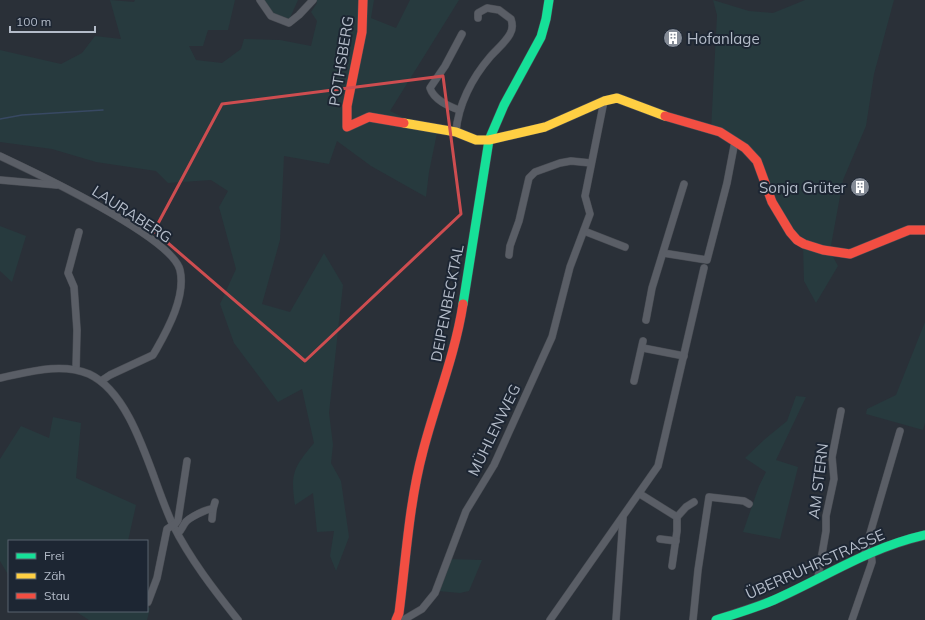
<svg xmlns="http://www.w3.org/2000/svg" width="925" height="620" font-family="Mulish,sans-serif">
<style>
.green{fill:#273a3e}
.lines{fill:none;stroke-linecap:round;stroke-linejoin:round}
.stream{stroke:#384963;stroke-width:1.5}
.street-casing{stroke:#484c53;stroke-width:8}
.fast-casing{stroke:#484c53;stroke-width:10}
.slow-casing{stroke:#484c53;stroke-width:10}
.jam-casing{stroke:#484c53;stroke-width:10}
.street{stroke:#5a5e66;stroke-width:7}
.fast{stroke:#16e098;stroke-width:9}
.slow{stroke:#ffcf43;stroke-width:9}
.jam{stroke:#f24e42;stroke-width:9}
.marked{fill:none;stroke:#ce4d50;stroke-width:3;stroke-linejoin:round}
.labels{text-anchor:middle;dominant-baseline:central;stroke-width:4;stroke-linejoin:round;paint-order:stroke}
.poi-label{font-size:15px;fill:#b4bcc9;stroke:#1d2633;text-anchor:start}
.street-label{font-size:15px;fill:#b4bcc9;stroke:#1d2633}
</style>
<rect width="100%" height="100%" fill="#2a3038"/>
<!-- green -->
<g class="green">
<path d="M110,0L134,2L135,0H235L228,30H208L203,46H189L196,60L222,63L241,49L244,39L280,40L311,46L317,21L311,12L317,3L315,0H374L371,18L396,28L410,0H459L390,111L437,133L429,172L426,197L371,166L337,141L329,164L284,156L280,240L262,304L290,312L324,253L343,285L329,413L333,445L331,463L341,481L349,537L336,571L330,556L334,531L317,532L313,493L295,505C290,473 294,467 314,443L302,389L278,402L234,343L220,304L236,269L219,207L228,191L211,180L168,183L156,171L96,162L52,149L0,142V50L61,64L82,53L95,36L121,39Z"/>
<polygon points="261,0 298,0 289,20 276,17"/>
<polygon points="713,0 749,11 773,13 805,0 894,0 874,74 866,126 843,180 830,251 838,266 816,303 804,281 803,246 790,231 757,160 711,130 717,15"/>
<polygon points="0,226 26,236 12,282 0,271"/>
<polygon points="925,322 925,423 923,430 866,414 867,409 896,395"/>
<polygon points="796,396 806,397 776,460 798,467 780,539 743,532 759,486 766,472 745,458 765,439 787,421"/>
<polygon points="53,417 81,423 76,478 136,505 128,541 9,541 9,576 0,561 0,459 21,426 49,438"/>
<polygon points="450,559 482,560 469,591 460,593 438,591"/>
<polygon points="147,607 150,608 147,620 89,620 75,611 147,611"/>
</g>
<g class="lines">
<!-- stream -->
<polyline class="stream" points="0,119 22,115 103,110"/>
<!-- street casing -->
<g class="street-casing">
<g id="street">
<polyline points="260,0 271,16 289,23 299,15 313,0"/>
<path d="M459,110C448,106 434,100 430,88L445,66L462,34"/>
<path d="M456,132C458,105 472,78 490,57C496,50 505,43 510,34C513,29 513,25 511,19L499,10L487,8L478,13V18"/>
<path d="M0,156C34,172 172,237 180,270C186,296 168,329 156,350L153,355L110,375L101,381"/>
<polyline points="0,180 57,185"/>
<polyline points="584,231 625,247"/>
<polyline points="663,253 707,260 727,183 735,141"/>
<polyline points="509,255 510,246 519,221 529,178 535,172 560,163 571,161 591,163"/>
<polyline points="646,320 652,288 684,184"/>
<polyline points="643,348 684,356"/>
<polyline points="76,369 77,330 74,287 68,273 79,232"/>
<path d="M0,378C29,372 61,362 89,374C135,395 152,482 173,525C190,559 214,590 238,620"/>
<polyline points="634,381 643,341"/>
<polyline points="640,494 677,517 677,531 672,566"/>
<polyline points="677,517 686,507 694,502"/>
<polyline points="212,519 213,509"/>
<path d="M178,533C182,530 182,527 185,523C188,518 208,508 213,509L215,502"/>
<polyline points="660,539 676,541"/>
<polyline points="864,554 900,431"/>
<polyline points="818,577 826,531 826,516 834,479 832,457 841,411"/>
<polyline points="148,602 157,578 167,529 176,523 178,520 187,461"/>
<polyline points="399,620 405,619 422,609 435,593 466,511 494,465 552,337 570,267 590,214 585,196 604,101"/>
<polyline points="550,620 658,466 704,268"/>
<polyline points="616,620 623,518"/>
<polyline points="693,620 698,570 709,497 744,501 749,504"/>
<polyline points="852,620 872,562 871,552"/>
</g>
</g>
<!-- fast casing -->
<g class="fast-casing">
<g id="fast">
<polyline points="463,304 489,140 504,105 541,37 546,19 549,0"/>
<path d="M716,620C735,614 755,608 774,600C826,577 868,548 925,535"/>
</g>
</g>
<!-- slow casing -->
<g class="slow-casing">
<polyline id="slow" points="404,123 456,132 476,140 489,140 545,127 604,101 617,98 665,116"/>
</g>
<!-- jam casing -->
<g class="jam-casing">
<g id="jam">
<polyline points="363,0 362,32 347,106 347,127 369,117 404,123"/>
<polyline points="665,116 720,132 745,148 757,161 772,202 790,232 797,240 804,244 823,250 850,254 909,230 925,230"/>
<path d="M396,620L399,613C406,559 409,503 423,451C436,401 455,355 463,304"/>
</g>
</g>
<!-- street -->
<use href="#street" class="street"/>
<!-- fast -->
<use href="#fast" class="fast"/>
<!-- slow -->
<use href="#slow" class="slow"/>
<!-- jam -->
<use href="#jam" class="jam"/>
</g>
<!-- marked area -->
<path class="marked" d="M443,76L461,214L305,361L154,231L222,104Z"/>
<!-- icons -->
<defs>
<g id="building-disc" transform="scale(1)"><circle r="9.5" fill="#848b96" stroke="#1d2633"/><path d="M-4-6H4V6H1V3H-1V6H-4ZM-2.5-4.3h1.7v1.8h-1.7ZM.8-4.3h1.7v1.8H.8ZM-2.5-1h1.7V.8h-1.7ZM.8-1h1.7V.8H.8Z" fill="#fff"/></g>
</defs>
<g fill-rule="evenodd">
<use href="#building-disc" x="673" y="38"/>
<use href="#building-disc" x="860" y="187"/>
</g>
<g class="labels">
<!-- poi labels -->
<g class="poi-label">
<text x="687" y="38">Hofanlage</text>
<text x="846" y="187" text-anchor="end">Sonja Grüter</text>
</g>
<!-- street labels -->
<g class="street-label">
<text transform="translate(341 61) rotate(-81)">POTHSBERG</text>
<text transform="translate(132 214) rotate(33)">LAURABERG</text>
<text transform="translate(447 303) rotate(-79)">DEIPENBECKTAL</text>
<text transform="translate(494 430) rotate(-64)">MÜHLENWEG</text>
<text transform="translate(818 481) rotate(-83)">AM STERN</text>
<text transform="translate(815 564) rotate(-24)">ÜBERRUHRSTRASSE</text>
</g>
</g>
<!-- legend -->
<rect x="8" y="540" width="140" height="72" fill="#1d2633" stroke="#59626f"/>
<rect x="16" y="553" width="20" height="6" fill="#16e098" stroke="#59626f"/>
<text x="44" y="560" font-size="12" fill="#b4bcc9">Frei</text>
<rect x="16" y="573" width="20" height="6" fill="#ffcf43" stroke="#59626f"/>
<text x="44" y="580" font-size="12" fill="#b4bcc9">Zäh</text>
<rect x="16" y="593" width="20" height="6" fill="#f24e42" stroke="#59626f"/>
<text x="44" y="600" font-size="12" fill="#b4bcc9">Stau</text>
<!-- scale -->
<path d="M10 26v6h85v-6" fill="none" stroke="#b4bcc9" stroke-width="2"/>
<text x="16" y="26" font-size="12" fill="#b4bcc9" stroke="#1d2633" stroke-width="3" paint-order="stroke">100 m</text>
</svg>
